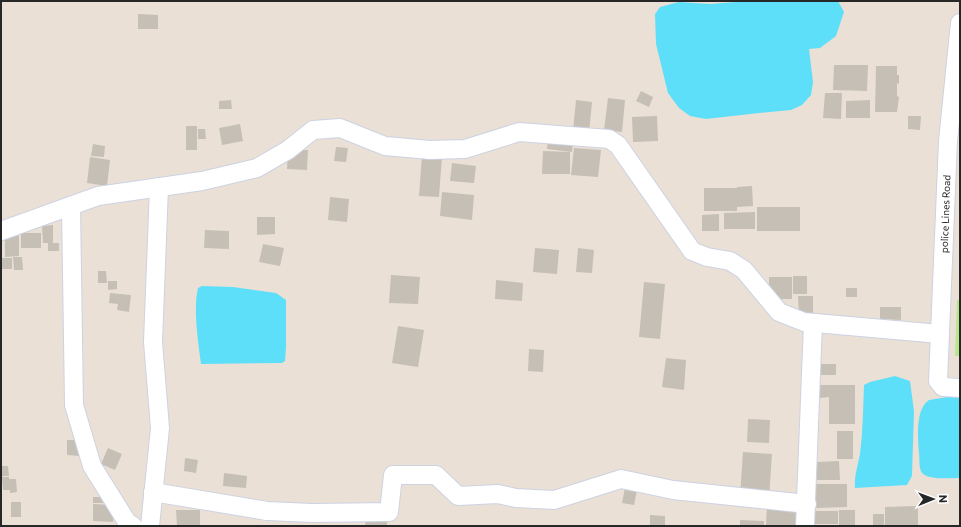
<svg xmlns="http://www.w3.org/2000/svg" width="961" height="527" font-family="Commissioner,sans-serif">
<style>
.green{fill:#b5e88d}
.water{fill:#5edff9}
.building{fill:#c5bfb6}
.lines{fill:none;stroke-linecap:round;stroke-linejoin:round}
.minor-casing{stroke:#ccd2e2;stroke-width:20}
.minor{stroke:#fff;stroke-width:18}
.labels{text-anchor:middle;dominant-baseline:central;stroke-width:3.5;stroke-linejoin:round;paint-order:stroke}
.street-label{font-size:10px;fill:#272727;stroke:#fff}
</style>
<rect width="100%" height="100%" fill="#ebe0d6"/>
<!-- green -->
<polygon class="green" points="957,300 960,300 960,356 955,356"/>
<!-- water -->
<g class="water">
<polygon points="748,1 838,1 844,12 836,36 820,48 809,49 813,82 811,95 802,105 791,110 759,113 706,119 690,116 679,108 668,93 656,44 655,14 660,7 679,2 710,4"/>
<path d="M202,286L233,287L276,293L286,300V347L285,361L282,363L201,364C198,341 193,309 198,288Z"/>
<path d="M895,376L910,381L914,411L912,476L907,485L855,488C854,476 858,465 860,454C863,431 863,408 864,385L870,382Z"/>
<path d="M960,395V478C951,478 931,480 923,474C918,469 920,459 919,453C918,438 915,409 929,400Z"/>
</g>
<!-- building -->
<g class="building">
<polygon points="138,14 158,15 158,29 138,29"/>
<polygon points="834,65 868,65 867,91 833,90"/>
<polygon points="876,66 897,66 897,75 899,75 899,84 897,83 897,96 899,97 897,112 875,112"/>
<polygon points="641,91 653,97 649,107 636,101"/>
<polygon points="825,93 842,93 841,119 823,118"/>
<polygon points="608,98 625,100 622,132 604,130"/>
<polygon points="231,100 232,109 219,109 219,101"/>
<polygon points="576,100 592,102 589,133 573,131"/>
<polygon points="870,100 870,118 846,118 846,101"/>
<polygon points="657,116 658,141 633,142 632,117"/>
<polygon points="908,116 921,116 920,130 908,129"/>
<polygon points="240,124 243,141 222,145 219,128"/>
<rect x="186" y="126" width="11" height="24"/>
<polygon points="198,129 205,129 206,139 198,139"/>
<polygon points="548,138 573,141 572,152 547,149"/>
<polygon points="93,144 105,146 104,157 91,156"/>
<polygon points="336,147 348,148 346,162 334,161"/>
<polygon points="574,148 601,150 598,177 571,175"/>
<polygon points="288,150 308,150 307,170 287,169"/>
<polygon points="543,151 570,152 570,174 542,174"/>
<polygon points="422,155 442,156 439,197 419,196"/>
<polygon points="90,157 110,160 107,186 87,183"/>
<polygon points="452,163 476,166 474,183 450,181"/>
<polygon points="752,186 753,206 737,207 737,187"/>
<rect x="704" y="188" width="33" height="23"/>
<polygon points="442,192 474,195 472,220 440,216"/>
<polygon points="330,197 349,199 347,222 328,220"/>
<rect x="757" y="207" width="43" height="24"/>
<polygon points="755,212 755,229 724,229 724,213"/>
<polygon points="719,214 719,231 702,231 702,215"/>
<polygon points="257,217 275,217 275,234 257,235"/>
<polygon points="53,225 53,243 43,243 42,226"/>
<polygon points="205,230 229,231 229,249 204,248"/>
<rect x="21" y="233" width="20" height="15"/>
<polygon points="5,236 19,236 19,256 5,257"/>
<rect x="48" y="243" width="11" height="8"/>
<polygon points="263,244 284,248 280,266 259,262"/>
<polygon points="535,248 559,250 557,274 533,272"/>
<polygon points="578,248 594,250 592,273 576,272"/>
<polygon points="13,257 22,257 23,270 14,270"/>
<rect x="1" y="258" width="11" height="11"/>
<polygon points="98,271 106,271 107,283 98,283"/>
<polygon points="391,275 420,277 418,304 389,303"/>
<rect x="793" y="276" width="14" height="18"/>
<rect x="769" y="277" width="23" height="22"/>
<polygon points="496,280 523,283 522,301 495,299"/>
<polygon points="108,281 117,281 117,289 108,290"/>
<polygon points="644,282 665,284 660,339 639,337"/>
<rect x="846" y="288" width="11" height="9"/>
<polygon points="110,293 131,295 129,312 117,310 118,304 109,303"/>
<polygon points="798,296 813,296 813,314 799,314"/>
<polygon points="880,307 901,307 901,320 880,319"/>
<polygon points="398,326 424,330 418,367 392,363"/>
<polygon points="529,349 544,350 543,372 528,371"/>
<polygon points="666,358 686,360 684,390 662,387"/>
<rect x="819" y="364" width="17" height="11"/>
<polygon points="820,385 855,385 855,424 829,424 829,397 820,398"/>
<polygon points="748,419 770,420 769,443 747,442"/>
<rect x="837" y="431" width="16" height="28"/>
<polygon points="67,440 81,440 80,456 67,455"/>
<polygon points="108,448 122,454 115,470 101,464"/>
<polygon points="743,452 772,454 769,498 740,496"/>
<polygon points="185,458 198,460 196,473 184,471"/>
<polygon points="839,461 840,480 817,480 817,462"/>
<polygon points="1,466 8,466 9,476 1,476"/>
<polygon points="224,473 247,476 246,488 223,486"/>
<polygon points="2,477 9,477 9,479 16,479 17,492 10,493 10,481 10,490 3,490"/>
<polygon points="814,484 847,484 847,507 815,508"/>
<polygon points="625,488 637,490 634,505 622,503"/>
<polygon points="93,497 107,497 106,503 93,503"/>
<rect x="11" y="502" width="10" height="15"/>
<polygon points="767,503 801,504 800,526 766,526"/>
<polygon points="93,504 113,505 113,522 93,521"/>
<polygon points="918,506 918,526 885,526 885,507"/>
<polygon points="176,510 200,510 200,526 177,526"/>
<rect x="839" y="510" width="16" height="16"/>
<polygon points="813,511 838,511 838,524 814,524"/>
<rect x="873" y="514" width="11" height="12"/>
<polygon points="650,515 665,516 665,526 650,526"/>
<polygon points="366,517 387,518 387,526 365,526"/>
<polygon points="740,520 764,521 764,526 740,526"/>
</g>
<g class="lines">
<!-- minor casing -->
<g class="minor-casing">
<g id="minor">
<polyline points="960,23 948,141 938,381 943,387 960,388"/>
<polyline points="71,206 74,405 92,466 127,522 133,526"/>
<polyline points="1,231 98,196 202,181 257,168 288,150 313,130 340,128 385,146 430,150 465,149 519,132 609,139 618,145 692,251 707,257 730,261 744,270 779,312 804,322 940,334"/>
<polyline points="153,492 267,511 312,513 389,512 393,475 436,475 458,496 498,494 516,498 554,500 621,479 673,490 807,504"/>
<polyline points="150,526 160,428 153,342 159,187"/>
<polyline points="805,526 813,323"/>
</g>
</g>
<!-- minor -->
<use href="#minor" class="minor"/>
</g>
<g class="labels">
<!-- street labels -->
<g class="street-label">
<text transform="translate(945 214) rotate(-88)">police Lines Road</text>
</g>
</g>
<!-- border -->
<rect width="961" height="527" fill="none" stroke="#272727" stroke-width="4"/>
<!-- north arrow -->
<g transform="translate(933 499) rotate(89)" stroke="#ffffff" stroke-width="3" paint-order="stroke">
<path d="M0-3L7 15L0 10L-7 15Z" fill="#272727"/>
<text y="-6" font-size="11" font-weight="bold" text-anchor="middle" fill="#272727">N</text>
</g>
</svg>
